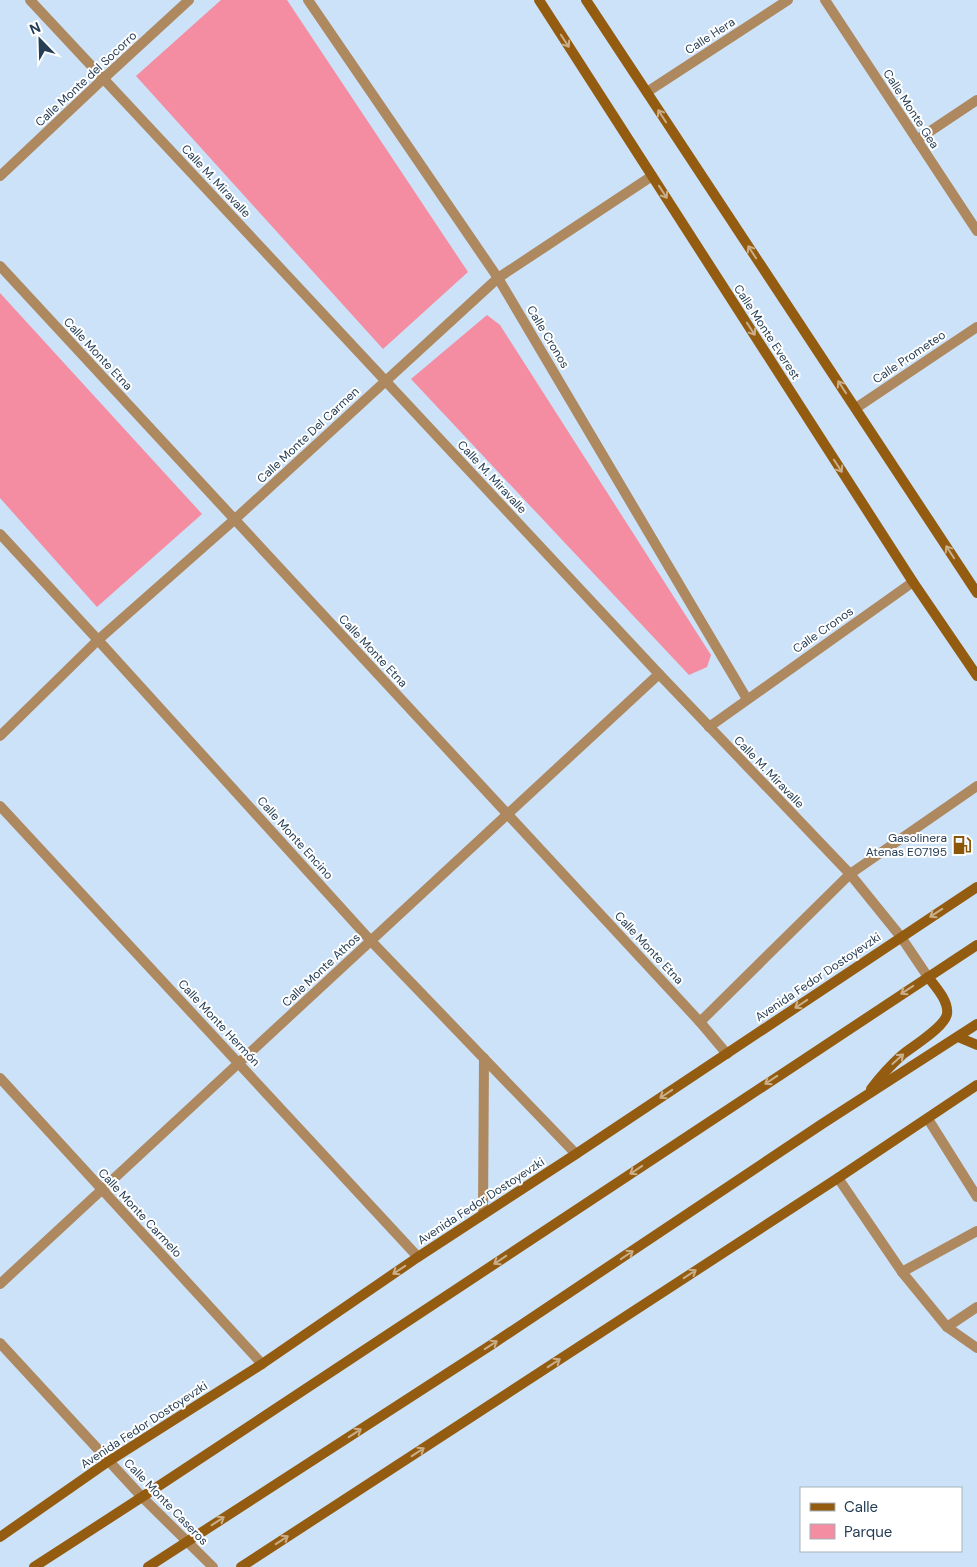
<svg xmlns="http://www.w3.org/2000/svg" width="977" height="1567" font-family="'DM Sans',sans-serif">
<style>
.green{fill:#f48ca2}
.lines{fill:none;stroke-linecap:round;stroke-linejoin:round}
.lane{stroke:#ae885f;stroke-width:10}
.street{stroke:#ae885f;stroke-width:10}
.secondary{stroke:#945c10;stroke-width:10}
.oneway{stroke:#caae88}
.labels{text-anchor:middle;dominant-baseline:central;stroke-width:4;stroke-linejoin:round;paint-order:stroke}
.street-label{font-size:12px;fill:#253e55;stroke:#fff}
.poi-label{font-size:12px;fill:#253e55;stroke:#fff;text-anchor:end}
</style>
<rect width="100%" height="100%" fill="#cbe2f9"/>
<!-- green -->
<g class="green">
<polygon points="221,0 287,0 468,272 383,349 136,76"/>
<polygon points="0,293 202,514 97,607 0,498"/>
<polygon points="487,315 500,325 711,655 707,667 689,675 411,379"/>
</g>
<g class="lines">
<!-- lane -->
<g class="lane">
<polyline points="700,1022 850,874 977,786"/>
<polyline points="928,1119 977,1197"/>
<polyline points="838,1178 902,1272 947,1327 977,1348"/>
<polyline points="483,1214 484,1058"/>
<polyline points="902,1272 977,1231"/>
<polyline points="947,1327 977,1307"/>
</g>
<!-- street -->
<g class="street">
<polyline points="30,0 659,674 850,874 901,937 928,977"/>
<polyline points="308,0 498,278 747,699"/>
<polyline points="825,0 977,231"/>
<polyline points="647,92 788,0"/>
<polyline points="917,140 977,100"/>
<polyline points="0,176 103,79 189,0"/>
<polyline points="0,266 700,1022 727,1054"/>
<polyline points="856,408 977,327"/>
<polyline points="0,534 98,640 371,941 576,1154"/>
<polyline points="709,727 913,582"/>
<polyline points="0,736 98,640 234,520 498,278 652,176"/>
<polyline points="0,806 418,1257"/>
<polyline points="0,1078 262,1364"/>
<polyline points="0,1284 659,674"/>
<polyline points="0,1343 142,1497 213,1567"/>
</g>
<!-- secondary -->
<g class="secondary">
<polyline points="539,0 913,582 977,676"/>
<polyline points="586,0 977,593"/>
<polyline points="958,1037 977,1045"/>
<path d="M871,1089C880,1077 891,1065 902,1055C913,1046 945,1027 947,1014C949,1001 935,986 928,977"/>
<polyline points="0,1537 109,1461 262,1364 418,1257 576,1154 977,887"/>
<polyline points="34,1567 142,1497 977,945"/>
<polyline points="148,1567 491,1345 822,1124 977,1024"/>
<polyline points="241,1567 838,1178 977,1085"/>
</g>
</g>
<!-- one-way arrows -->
<defs><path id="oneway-shaft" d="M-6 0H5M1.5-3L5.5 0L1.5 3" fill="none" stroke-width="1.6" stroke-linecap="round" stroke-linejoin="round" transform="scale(1.25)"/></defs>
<g class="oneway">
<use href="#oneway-shaft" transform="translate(565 41) rotate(57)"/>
<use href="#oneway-shaft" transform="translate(662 116) rotate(-123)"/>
<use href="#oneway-shaft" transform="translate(663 192) rotate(57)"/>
<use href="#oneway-shaft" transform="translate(752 252) rotate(-123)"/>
<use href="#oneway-shaft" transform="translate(751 329) rotate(57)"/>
<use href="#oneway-shaft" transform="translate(842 387) rotate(-123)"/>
<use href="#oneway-shaft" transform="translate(838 466) rotate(57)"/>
<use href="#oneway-shaft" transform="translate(950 552) rotate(-123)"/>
<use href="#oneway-shaft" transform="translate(936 913) rotate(147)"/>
<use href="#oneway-shaft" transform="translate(907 990) rotate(147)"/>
<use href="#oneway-shaft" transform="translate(801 1004) rotate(146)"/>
<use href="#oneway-shaft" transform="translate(898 1059) rotate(-42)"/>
<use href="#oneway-shaft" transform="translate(771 1080) rotate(146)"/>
<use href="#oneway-shaft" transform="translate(666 1094) rotate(146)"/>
<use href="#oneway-shaft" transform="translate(636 1170) rotate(146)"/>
<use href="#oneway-shaft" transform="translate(627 1255) rotate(-34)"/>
<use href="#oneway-shaft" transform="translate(500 1260) rotate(146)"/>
<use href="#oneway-shaft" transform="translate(399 1270) rotate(146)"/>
<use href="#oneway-shaft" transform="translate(690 1274) rotate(-33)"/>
<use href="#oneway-shaft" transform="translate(491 1345) rotate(-33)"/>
<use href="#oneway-shaft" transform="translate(554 1363) rotate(-33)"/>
<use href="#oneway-shaft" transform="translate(355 1433) rotate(-33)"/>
<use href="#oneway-shaft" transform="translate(418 1452) rotate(-33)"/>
<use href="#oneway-shaft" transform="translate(218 1521) rotate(-33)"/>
<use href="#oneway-shaft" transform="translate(282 1540) rotate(-33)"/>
</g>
<!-- icons -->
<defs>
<g id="fuel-bare" transform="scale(1.5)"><path d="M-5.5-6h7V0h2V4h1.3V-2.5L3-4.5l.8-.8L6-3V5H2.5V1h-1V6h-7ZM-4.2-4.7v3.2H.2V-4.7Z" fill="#8c5609" stroke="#fff" stroke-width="2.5" paint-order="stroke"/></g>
</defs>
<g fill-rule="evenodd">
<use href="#fuel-bare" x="962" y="845"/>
</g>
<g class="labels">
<!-- street labels -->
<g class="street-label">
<text transform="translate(710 36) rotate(-33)">Calle Hera</text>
<text transform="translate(86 79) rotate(-43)">Calle Monte del Socorro</text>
<text transform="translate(911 109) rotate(57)">Calle Monte Gea</text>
<text transform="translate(216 181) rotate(47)">Calle M. Miravalle</text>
<text transform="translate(767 332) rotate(57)">Calle Monte Everest</text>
<text transform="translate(548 337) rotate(59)">Calle Cronos</text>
<text transform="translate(98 354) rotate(47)">Calle Monte Etna</text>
<text transform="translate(909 357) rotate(-34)">Calle Prometeo</text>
<text transform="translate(308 435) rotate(-43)">Calle Monte Del Carmen</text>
<text transform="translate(492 477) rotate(47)">Calle M. Miravalle</text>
<text transform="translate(823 630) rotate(-35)">Calle Cronos</text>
<text transform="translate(373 651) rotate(47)">Calle Monte Etna</text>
<text transform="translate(769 772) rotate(46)">Calle M. Miravalle</text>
<text transform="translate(295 838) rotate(48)">Calle Monte Encino</text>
<text transform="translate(649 948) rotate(47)">Calle Monte Etna</text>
<text transform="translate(321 970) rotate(-43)">Calle Monte Athos</text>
<text transform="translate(818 977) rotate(-34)">Avenida Fedor Dostoyevzki</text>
<text transform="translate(219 1023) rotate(47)">Calle Monte Hermón</text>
<text transform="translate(481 1201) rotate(-33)">Avenida Fedor Dostoyevzki</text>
<text transform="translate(140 1213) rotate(47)">Calle Monte Carmelo</text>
<text transform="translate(144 1425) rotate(-33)">Avenida Fedor Dostoyevzki</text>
<text transform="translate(166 1502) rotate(46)">Calle Monte Caseros</text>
</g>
<!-- poi labels -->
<g class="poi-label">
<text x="947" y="838">Gasolinera<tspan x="947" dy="14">Atenas E07195</tspan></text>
</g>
</g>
<!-- legend -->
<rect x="800" y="1487" width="162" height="65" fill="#ffffff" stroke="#a8b2bb"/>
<rect x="810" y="1503" width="25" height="8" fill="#945c10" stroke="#a8b2bb"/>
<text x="844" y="1512" font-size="15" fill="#253e55">Calle</text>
<rect x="810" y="1524" width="25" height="15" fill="#f48ca2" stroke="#a8b2bb"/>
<text x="844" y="1537" font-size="15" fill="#253e55">Parque</text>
<!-- north arrow -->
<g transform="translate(40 40) rotate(337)" stroke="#ffffff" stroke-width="4" paint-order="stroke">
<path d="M0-4L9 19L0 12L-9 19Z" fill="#253e55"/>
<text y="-8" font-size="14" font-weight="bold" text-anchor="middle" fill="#253e55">N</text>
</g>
</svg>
